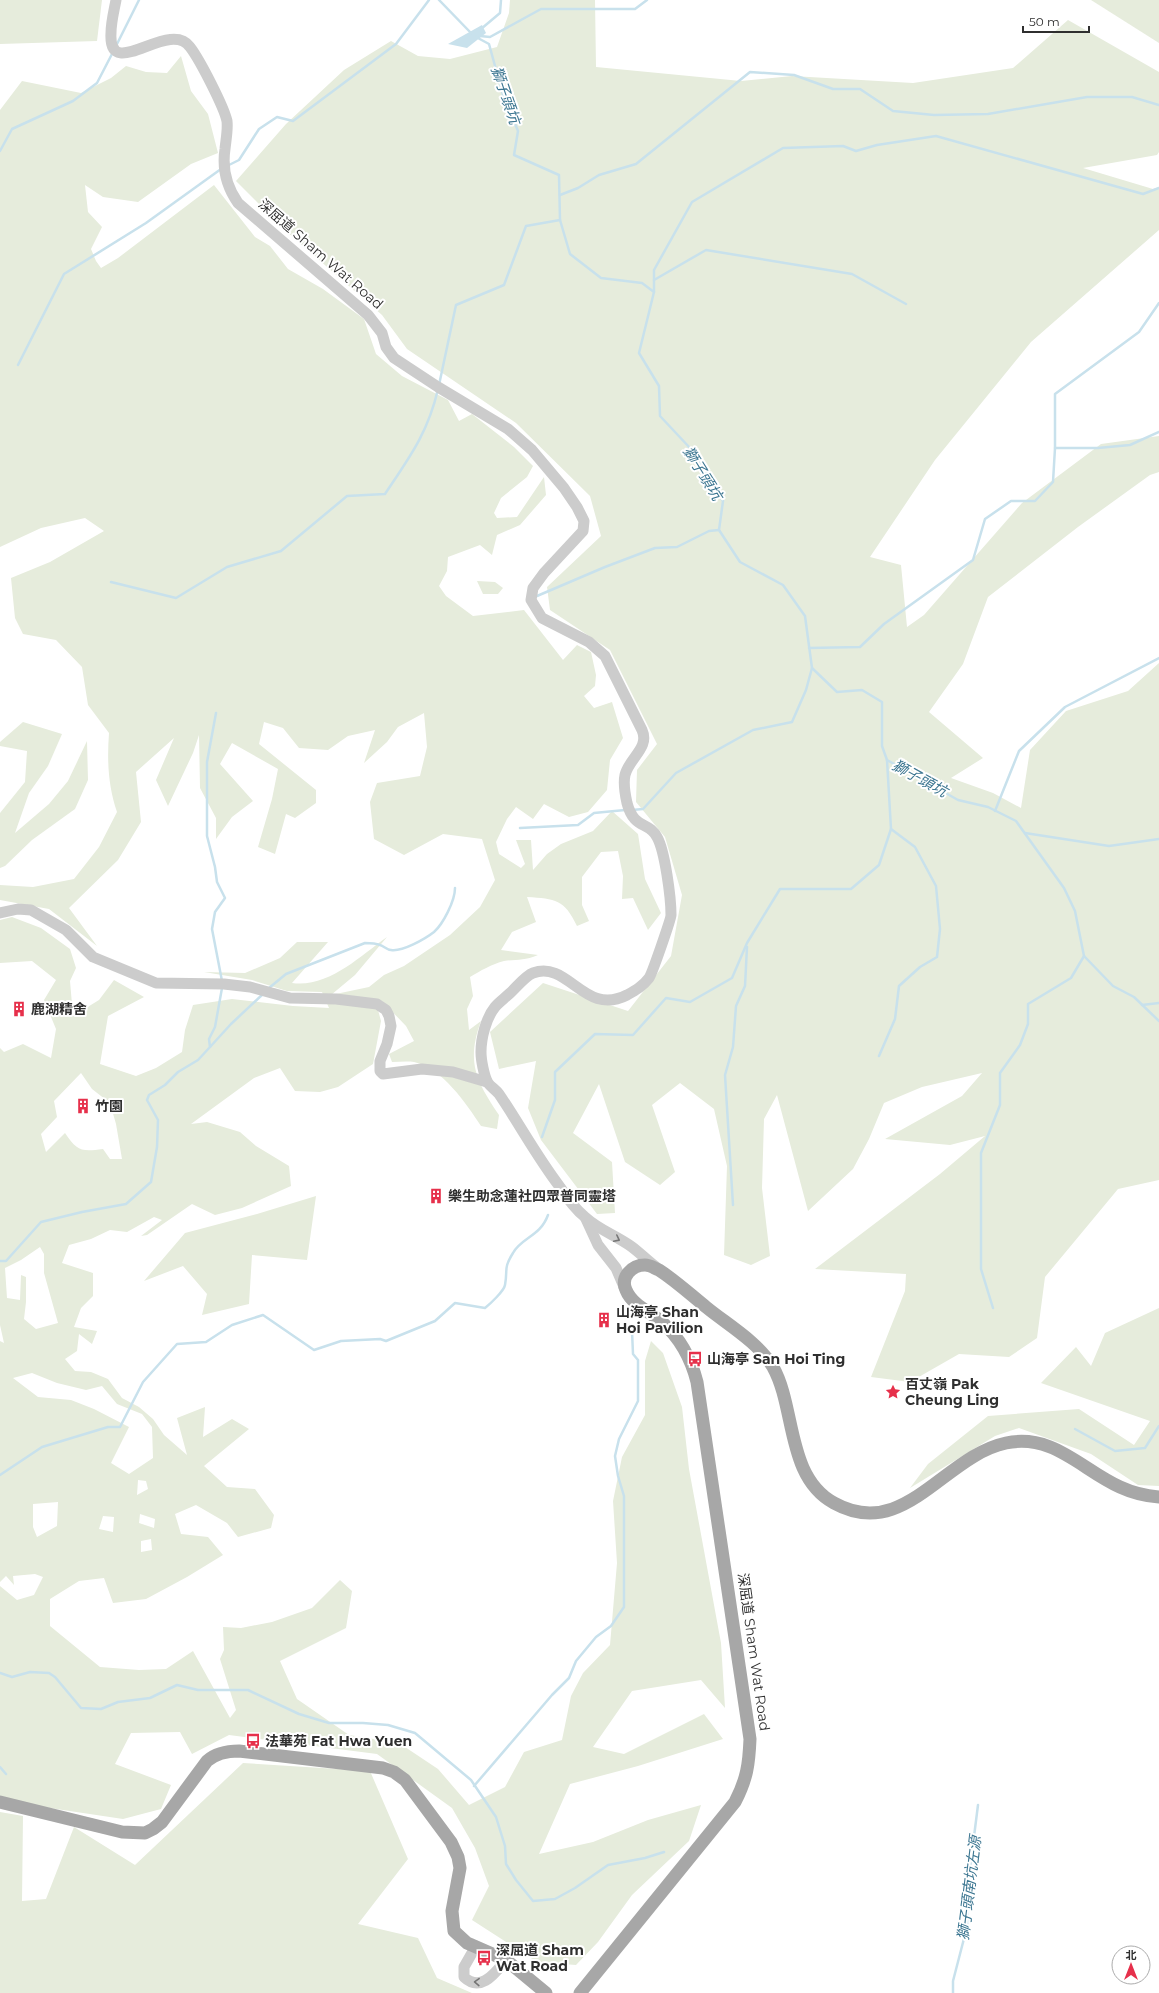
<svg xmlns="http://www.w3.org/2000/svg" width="1159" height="1993" font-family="Montserrat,'Noto Sans SC',sans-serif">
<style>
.green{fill:#e6ecdc;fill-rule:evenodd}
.water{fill:#c8e1ec}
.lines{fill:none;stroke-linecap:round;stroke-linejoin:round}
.stream{stroke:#c8e1ec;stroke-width:2.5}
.minor{stroke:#ccc;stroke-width:11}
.major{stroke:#a7a7a7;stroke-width:13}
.oneway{stroke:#767676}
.labels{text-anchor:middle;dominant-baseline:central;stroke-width:4;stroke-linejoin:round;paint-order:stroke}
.street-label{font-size:14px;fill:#2f2f2f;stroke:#fff}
.poi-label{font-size:14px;font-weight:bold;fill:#2f2f2f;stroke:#fff;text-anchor:start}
.water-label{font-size:15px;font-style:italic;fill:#3c7691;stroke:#fff}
</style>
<rect width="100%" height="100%" fill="#fff"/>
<!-- green -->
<g class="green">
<polygon points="0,0 102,0 97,41 0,44"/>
<polygon points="510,0 595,0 596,67 741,81 792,76 913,83 1013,68 1068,20 1159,72 1159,152 1157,155 1083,168 1153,189 1159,187 1159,230 1031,342 935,460 870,557 901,565 907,627 924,615 1022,503 1101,444 1159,436 1159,472 1150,475 1078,527 988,597 963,664 929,712 983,758 951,778 993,793 1021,808 1030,750 1066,711 1128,691 1159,663 1159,1180 1118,1189 1045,1277 1037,1338 1009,1357 959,1354 910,1382 871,1377 905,1291 906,1274 815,1269 940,1174 985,1136 950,1145 885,1139 962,1096 982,1073 922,1087 884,1103 869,1139 853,1169 808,1211 777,1095 764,1119 762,1188 770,1256 751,1265 724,1255 727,1166 714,1109 680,1083 652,1105 675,1172 660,1185 625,1162 599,1084 573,1133 612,1162 615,1213 597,1214 541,1140 528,1108 536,1061 499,1069 490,1032 543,983 628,1011 671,956 682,895 665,837 636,802 637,770 657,744 610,650 550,610 547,587 601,536 590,496 516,423 407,349 382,315 286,231 236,181 286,124 344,70 391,41 418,56 450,59 497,47 509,13"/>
<polygon points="1091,0 1159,0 1159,43"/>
<path d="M181,56L191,91L208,114L218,153L191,164L138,202L103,197L85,185L88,212L102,227L91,249L96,261L101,268L118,258L214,185L255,237L270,246L288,269L323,289L364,319L376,354L402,376L448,400L459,421L472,414L514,447L533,466L527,477L501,498L494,513L497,518L517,517L544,477L546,495L520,525L497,535L492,555L480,545L448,557L447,571L439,586L446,596L473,616L524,610L563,660L577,645L591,652L596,675L595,686L584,696L594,708L612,702L623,738L610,760L607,790L588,812L569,817L544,804L533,819L516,807L507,819L496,842L499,854L521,868L525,864L516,840H531L533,870L547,854L561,844L593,831L612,811L638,834L645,879L661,913L648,930L633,898L622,899L623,876L618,851L601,852L582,877V905L589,921L577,926C564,899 556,899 527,897L536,922L512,932L501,950L538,955C524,961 518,959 504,961C492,964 480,971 470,977L473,996L467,1009L469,1030L481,1021C466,1062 476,1081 499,1115L497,1129L481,1126C466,1103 442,1068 414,1062C407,1061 399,1062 392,1062L389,1054L414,1041L406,1026L382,1001L378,1010L381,1021L373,1064L338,1087L320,1092L295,1091L280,1068L254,1078L191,1124L207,1122L240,1132L256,1146L289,1166L291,1186L242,1208L215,1215L192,1204L147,1235L141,1236L162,1220L154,1217L127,1232L110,1230L91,1239L69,1245L62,1263L93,1273V1296L81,1308L74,1327L97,1331L92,1344L79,1334L77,1351L65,1359L75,1371L91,1372L108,1379L122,1398L139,1407L153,1419L164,1435L187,1455L177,1418L205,1407L203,1437L232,1419L249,1429L204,1466L227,1487L255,1489L274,1515L271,1528L238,1537L227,1523L196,1505L175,1514L181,1534L208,1537L223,1555L187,1577L146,1599L113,1603L104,1578L79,1581L50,1599V1626L100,1667L139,1670L166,1669L193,1651L230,1718L236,1710L220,1659L224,1650L223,1627L241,1628L272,1622L312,1608L340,1580L352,1591L346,1628L280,1661L297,1699L349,1735L399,1743L438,1769L469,1805L505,1787L524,1752L562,1740L571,1696L583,1673L610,1645L617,1563L613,1501L622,1457L645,1415V1361L651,1341L663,1353L682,1407L689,1469L721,1643L725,1708L701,1680L632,1691L593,1747L624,1754L704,1714L723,1739L638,1766L570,1784L539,1854L593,1842L648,1820L701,1805L689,1841L632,1895L598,1942L576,1965L537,1962L472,1920L489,1886L475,1848L452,1808L377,1754L229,1735L192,1754L180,1732L131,1733L115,1764L171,1785L161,1809L123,1819L43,1807L0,1798V1586L17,1600L34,1595L43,1577L35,1574L13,1576L14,1585L6,1576L0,1582V1341L4,1343L0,1325V1048L4,1052L23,1044L51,1058L56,1029L44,1000L56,980L32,961L0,963V920L12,917L41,928L70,949L76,968L70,981L73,1016L99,1000L114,980L144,997L108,1016L100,1064L136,1076L156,1068L182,1052L185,1030L193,1005L232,999L293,1006L329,1008L322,992L287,991L252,980L204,972L245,973L280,958L297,942H328L292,983C328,988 359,957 387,937L355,975L331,995L369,987L384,975L404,966L450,935L480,907L495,880L482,839L443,834L404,855L374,839L370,802L377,783L420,776L427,747L424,713L398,727L387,742L364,763L375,730L348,736L328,750L299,748L283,728L264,722L259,744L316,790V803L295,818L286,814L275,854L258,847L272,799L278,769L232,743L220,764L253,801L232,817L216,839V818L200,788L199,735L193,753L168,806L156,780L174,738L136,772L141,822L118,860L69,908L97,946L49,909L0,900V885L33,887L74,879L99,847L117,812C108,786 107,760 109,733L88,705L82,667L56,640L23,634L15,618L11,578L50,562L104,531L85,518L41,528L0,547V110L22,81L81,93L111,78L126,66L146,72L167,73ZM81,1073L92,1089L110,1103L116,1124L122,1159H110L103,1149C81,1152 77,1151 65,1133L46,1152L41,1134L57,1117L54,1101ZM40,1247L44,1254V1273L58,1323L36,1329L24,1319L26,1302V1277L21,1275L20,1300L7,1298L5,1268L21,1260ZM32,1373L57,1383L86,1390L102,1386L117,1404L142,1414L152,1427L153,1458L129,1474L111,1463L129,1427L94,1409L71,1400L38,1397L13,1378ZM138,1480L146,1481L148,1489L137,1495ZM58,1502L57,1526L37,1537L33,1527V1504ZM140,1514L155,1519L154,1528L139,1523ZM103,1516L114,1517L113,1532L99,1529ZM151,1539L152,1550L141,1552V1541Z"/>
<polygon points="477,581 495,582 503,588 498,594 483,594"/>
<polygon points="23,722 62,734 48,766 29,793 15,833 49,804 68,781 87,741 88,780 75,809 32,840 5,866 0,868 0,813 25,782 27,751 0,746 0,742"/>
<polygon points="316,1196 307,1260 252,1255 249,1304 202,1315 207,1294 183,1266 144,1281 185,1233 257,1214"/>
<polygon points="1159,1308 1159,1486 1138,1485 1091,1454 1019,1428 995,1436 910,1488 928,1464 988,1416 1079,1409 1134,1445 1150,1421 1041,1383 1076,1347 1091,1366 1105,1333"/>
<polygon points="243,1763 370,1771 408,1859 358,1924 418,1938 437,1978 472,1993 0,1993 0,1812 23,1816 22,1901 46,1899 74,1827 135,1865"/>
</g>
<!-- water -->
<polygon class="water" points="482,25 486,33 467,48 448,44"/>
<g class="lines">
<!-- stream -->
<g class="stream">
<polyline points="439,0 471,33"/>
<polyline points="481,29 500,13 501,0"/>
<polyline points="480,36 490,37 541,9 635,9 647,0"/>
<polyline points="476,37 489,44 503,95 518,131 514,155 559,175 560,220 570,254 601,278 642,283 654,292 639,353 659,386 660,416 690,448 723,501 719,530 740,562 783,585 805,616 812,668 837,692 862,690 882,702 882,746 887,760 958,800 988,807 1016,821 1064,888 1075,911 1084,956 1113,986 1134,997 1159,1021"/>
<polyline points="117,44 139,0"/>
<polyline points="0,151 12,129 73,101 97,83 113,52"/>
<polyline points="227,166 239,160 259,129 277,117 293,121 396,44 429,0"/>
<polyline points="560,195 578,188 599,175 636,164 750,72 794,75 833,89 860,89 893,111 934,115 988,114 1087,97 1132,97 1159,105"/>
<polyline points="654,280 706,250 852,274 906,304"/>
<polyline points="654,292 654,270 692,202 783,148 843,146 856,151 877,145 936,136 1143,194 1159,188"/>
<polyline points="18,365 64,274 146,223 221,169"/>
<polyline points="439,385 456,305 504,285 526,226 560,220"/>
<polyline points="1055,448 1098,448 1130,445 1159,432"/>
<path d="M111,582L176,598L227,567L281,551L347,496L385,494C409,458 428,433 438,389"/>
<polyline points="537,596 605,567 655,548 677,547 709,531 719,530"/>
<polyline points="809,648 860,647 884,624 973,560 985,519 1011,501 1035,501 1053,482 1055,448 1055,394 1139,332 1159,303"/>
<polyline points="216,713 207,762 207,836 215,867 217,882 225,898 215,912 212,929 222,981"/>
<polyline points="632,810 643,809 676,773 753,730 792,722 806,690 812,668"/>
<polyline points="995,811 1019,751 1065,707 1159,658"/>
<polyline points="520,828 578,825 594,813 625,810"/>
<polyline points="1025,833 1109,846 1159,839"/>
<path d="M269,988L286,974L365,943C370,943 375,943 380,945C384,946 387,950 391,950C402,952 425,939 434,932C443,924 455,901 455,888"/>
<polyline points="1142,1005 1159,1003"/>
<polyline points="210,1047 231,1024 263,994"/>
<polyline points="879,1056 895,1019 899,986 920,967 937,957 940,929 936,886 915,847 891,829"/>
<polyline points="542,1137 555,1100 555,1072 595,1034 633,1035 666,998 690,1002 732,978 747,943 780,889 851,889 879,865 891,829 887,760"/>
<polyline points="733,1205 725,1075 733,1047 736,1006 745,986 747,947"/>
<polyline points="0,1261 6,1261 41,1222 82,1212 126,1204 151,1182 157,1147 158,1120 147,1100 149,1095 165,1085 178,1072 198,1060 210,1047 209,1039 215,1027 222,988"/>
<polyline points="993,1308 981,1269 981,1153 1000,1105 1000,1073 1020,1045 1028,1024 1028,1004 1071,978 1084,956"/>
<polyline points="1075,1429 1115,1451 1145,1448 1159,1426"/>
<path d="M0,1475L42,1447L108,1427H120L143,1382L177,1344L206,1342L232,1325L263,1315L314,1350L341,1341L380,1339L386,1341L435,1321L455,1303L485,1308C490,1304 504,1291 505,1285C508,1269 503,1269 513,1253C522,1237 540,1237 548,1215"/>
<polyline points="0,1673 12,1677 30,1672 49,1673 55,1677 81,1708 101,1709 118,1702 150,1698 177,1685 198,1690 248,1690 299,1714 329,1723 363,1723 388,1725 415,1733 471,1780 496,1817 505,1846 506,1864 516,1880 533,1901 555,1899 575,1888 608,1865 645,1858 664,1852"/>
<polyline points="0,1767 6,1774"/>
<polyline points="474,1786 552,1695 569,1678 576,1661 596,1637 611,1626 624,1607 624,1496 618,1476 615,1456 619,1439 638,1401 638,1360 633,1354 632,1331"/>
<polyline points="953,1993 953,1981 967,1927 970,1868 978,1805"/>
</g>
<!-- minor -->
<g class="minor">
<path d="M116,0C114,11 111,22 111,33C108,84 169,18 190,47C200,60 224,107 227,121C228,130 226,139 225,149C222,169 226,186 238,203L368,315L382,333L386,347L394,358L438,387L508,429L532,450L564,488L577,507L584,521L583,531L544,573L533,588L531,600L542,618L589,642L605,656L642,730C650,748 629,758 625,775C623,784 625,794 627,803C634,830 649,821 657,837C665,851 671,898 671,915C671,919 652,974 649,978C643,986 636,990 627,995C584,1017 569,960 533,973C525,976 516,988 509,994C505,998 499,1002 495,1007C486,1018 481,1038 481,1052C481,1060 484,1076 488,1083C491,1087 496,1090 499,1094C520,1125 537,1157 560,1187C567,1198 575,1209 585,1217C599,1230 617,1236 632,1247C640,1253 648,1261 656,1267"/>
<polyline points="0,913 18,909 31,910 66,930 93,957 156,983 224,984 250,987 290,998 336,999 377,1004 386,1010 389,1016 391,1026 387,1044 380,1061 380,1071 383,1074 422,1069 453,1072 487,1082"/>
<polyline points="586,1219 598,1245 616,1268 625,1289"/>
<path d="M476,1946L464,1967V1977C481,1993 495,1973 506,1960"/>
</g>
<!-- major -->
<g class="major">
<path d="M0,1802L122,1832L145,1833L153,1829L162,1822L207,1761C216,1753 227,1751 239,1751L383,1768L394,1772L405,1780L451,1842L458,1857L460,1868L452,1911L454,1931L467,1943L506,1960L546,1993"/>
<path d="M580,1993L735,1802C747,1779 749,1764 750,1739L697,1382C691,1358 681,1339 662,1322C650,1312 632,1305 626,1290C620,1277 632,1265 645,1265C650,1265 654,1268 659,1270C676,1281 691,1295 706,1307C728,1325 758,1342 773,1367C796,1408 786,1477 834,1503C904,1542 944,1456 1006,1443C1053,1433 1082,1470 1120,1487C1133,1493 1145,1496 1159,1497"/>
</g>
</g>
<!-- one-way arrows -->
<defs><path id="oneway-chevron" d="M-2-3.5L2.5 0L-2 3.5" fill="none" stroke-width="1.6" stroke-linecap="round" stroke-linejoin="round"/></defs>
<g class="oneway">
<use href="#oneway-chevron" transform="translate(617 1239) rotate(27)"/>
<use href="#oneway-chevron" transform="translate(477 1982) rotate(-178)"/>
</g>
<!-- icons -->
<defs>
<g id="building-bare" transform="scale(1.2)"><path d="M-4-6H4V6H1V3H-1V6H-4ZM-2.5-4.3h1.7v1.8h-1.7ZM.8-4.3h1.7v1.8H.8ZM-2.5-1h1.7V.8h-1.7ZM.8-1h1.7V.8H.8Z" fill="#e6304b" stroke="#fff" stroke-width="2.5" paint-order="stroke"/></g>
<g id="bus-bare" transform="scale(1.2)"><path d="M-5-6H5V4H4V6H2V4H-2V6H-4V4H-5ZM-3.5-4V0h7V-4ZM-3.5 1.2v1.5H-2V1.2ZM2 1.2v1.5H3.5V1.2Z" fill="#e6304b" stroke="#fff" stroke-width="2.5" paint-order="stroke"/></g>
<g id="sight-bare" transform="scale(1.2)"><path d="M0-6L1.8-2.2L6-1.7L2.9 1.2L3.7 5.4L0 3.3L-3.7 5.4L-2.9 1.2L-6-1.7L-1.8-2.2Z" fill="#e6304b" stroke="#fff" stroke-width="2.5" paint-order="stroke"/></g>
</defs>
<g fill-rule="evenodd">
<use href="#building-bare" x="19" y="1009"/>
<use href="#building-bare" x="83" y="1106"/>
<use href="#building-bare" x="436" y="1196"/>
<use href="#building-bare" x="604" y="1320"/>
<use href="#bus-bare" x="695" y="1359"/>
<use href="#sight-bare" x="893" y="1392"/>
<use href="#bus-bare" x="253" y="1741"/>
<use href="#bus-bare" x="484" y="1958"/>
</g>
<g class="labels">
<!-- street labels -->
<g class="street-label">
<text transform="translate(321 254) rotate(41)">深屈道 Sham Wat Road</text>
<text transform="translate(754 1652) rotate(82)">深屈道 Sham Wat Road</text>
</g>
<!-- poi labels -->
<g class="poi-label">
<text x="31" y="1009">鹿湖精舍</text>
<text x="95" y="1106">竹園</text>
<text x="448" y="1196">樂生助念蓮社四眾普同靈塔</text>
<text x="616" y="1312">山海亭 Shan<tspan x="616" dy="16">Hoi Pavilion</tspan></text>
<text x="707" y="1359">山海亭 San Hoi Ting</text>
<text x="905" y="1384">百丈嶺 Pak<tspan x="905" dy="16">Cheung Ling</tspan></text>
<text x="265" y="1741">法華苑 Fat Hwa Yuen</text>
<text x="496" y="1950">深屈道 Sham<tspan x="496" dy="16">Wat Road</tspan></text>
</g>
<!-- water labels -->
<g class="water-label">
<text transform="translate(506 95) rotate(71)">獅子頭坑</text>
<text transform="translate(703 473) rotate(58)">獅子頭坑</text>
<text transform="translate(920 778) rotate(29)">獅子頭坑</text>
<text transform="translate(969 1888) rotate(-83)">獅子頭南坑左源</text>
</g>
</g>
<!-- north arrow -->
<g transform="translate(1131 1965)"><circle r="19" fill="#ffffff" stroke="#acacac"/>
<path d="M0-3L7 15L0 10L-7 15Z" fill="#e6304b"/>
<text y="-6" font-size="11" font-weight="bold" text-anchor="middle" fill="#2f2f2f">北</text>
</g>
<!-- scale -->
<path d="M1023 26v6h66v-6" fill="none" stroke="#2f2f2f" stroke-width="2"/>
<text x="1029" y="26" font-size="12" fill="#2f2f2f" stroke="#ffffff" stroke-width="3" paint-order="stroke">50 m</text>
</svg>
